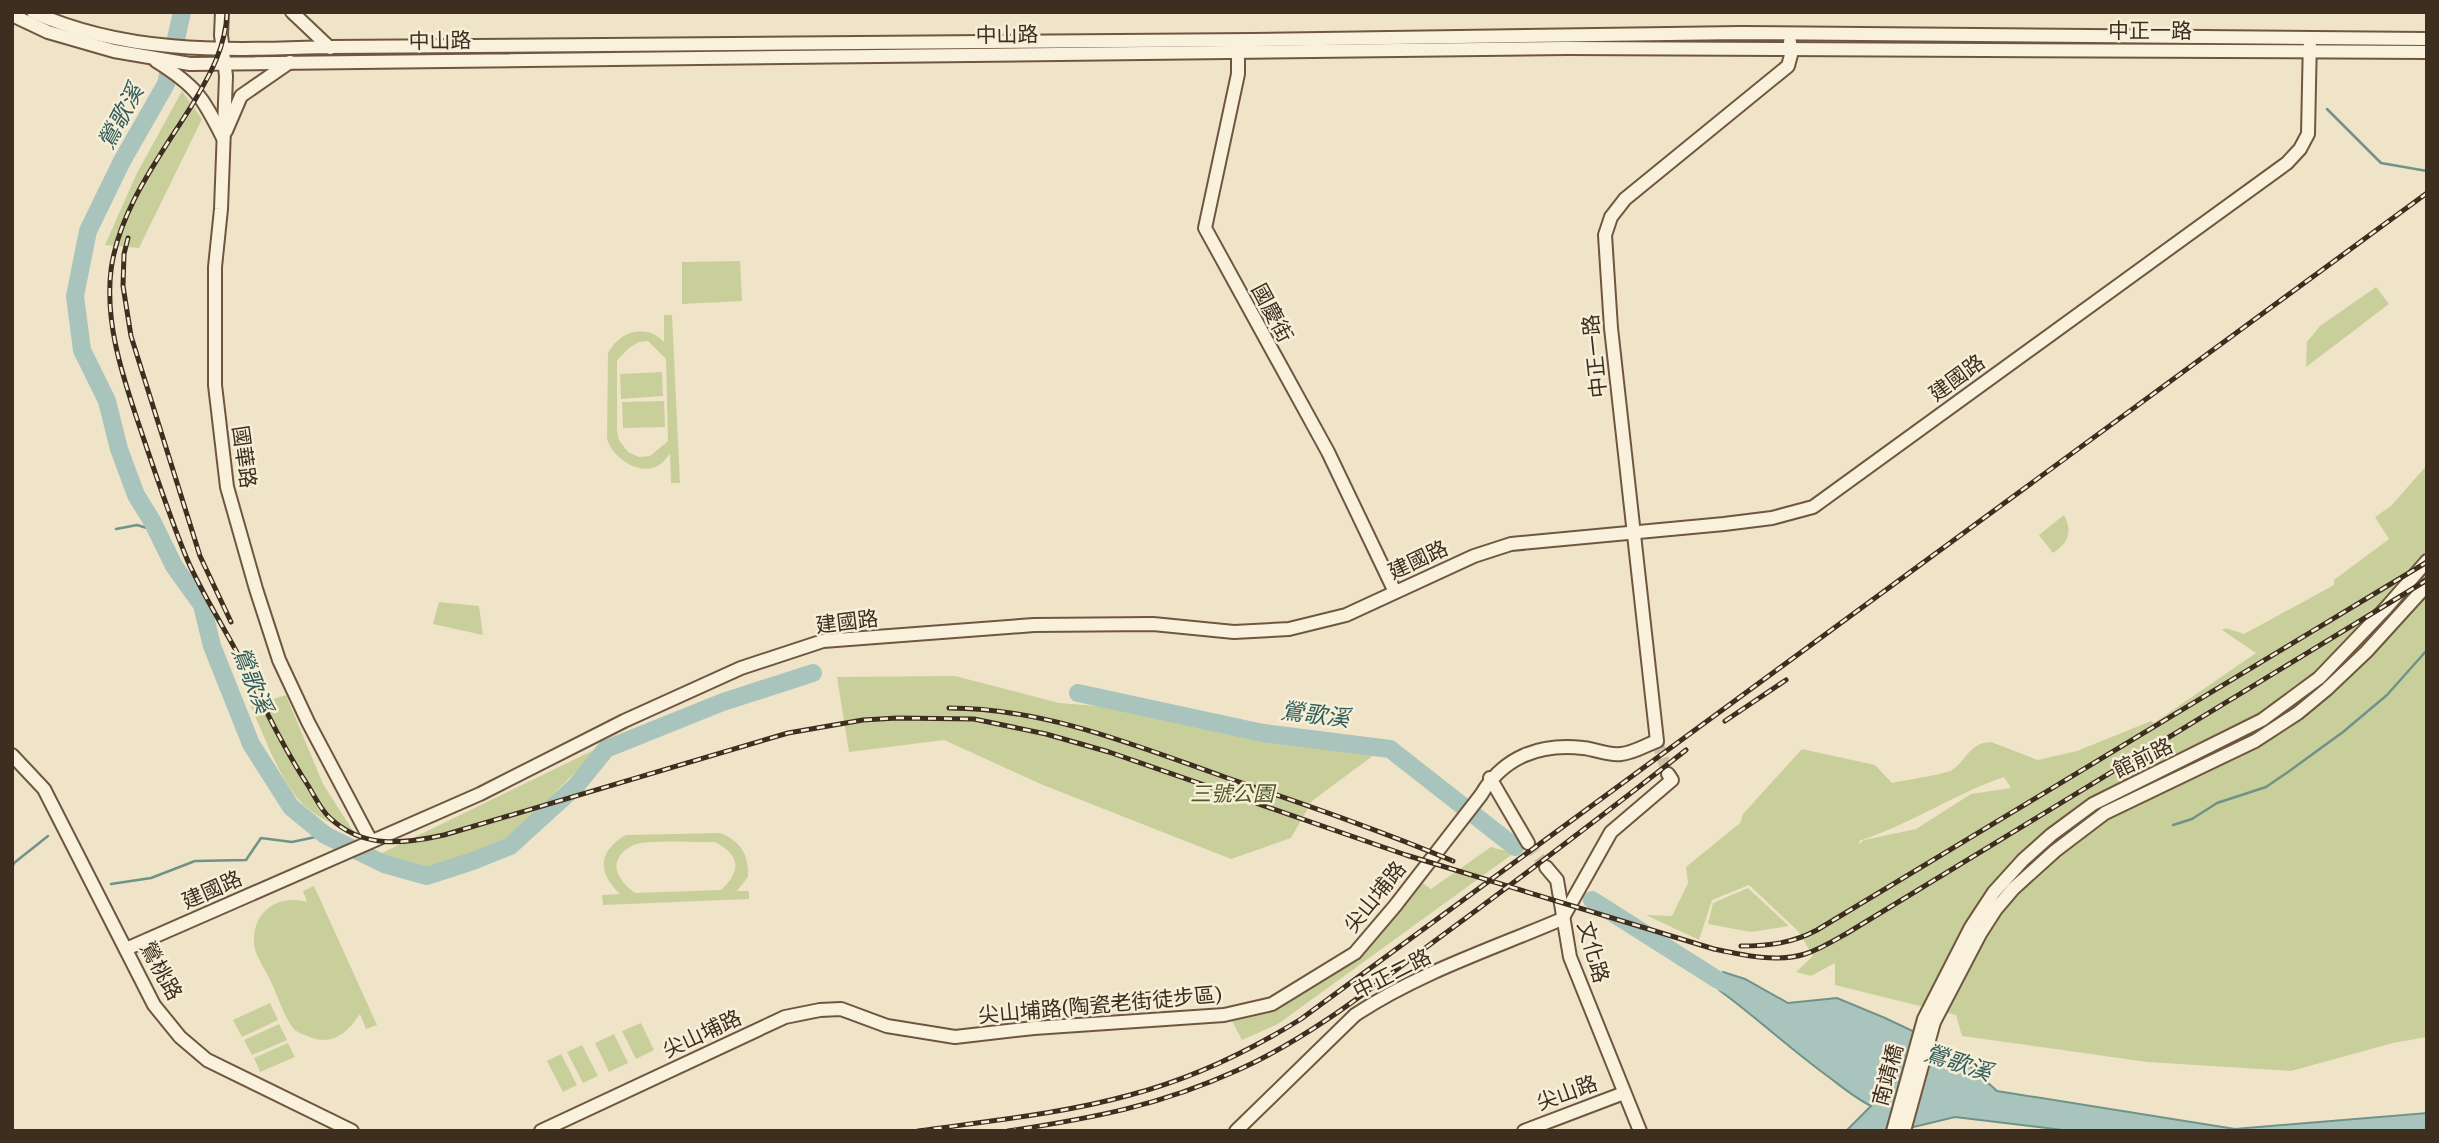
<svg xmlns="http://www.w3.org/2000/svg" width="2439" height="1143" font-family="'Roboto Serif','Noto Sans TC',serif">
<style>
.green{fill:#c9cf9b;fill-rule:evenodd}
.water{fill:#a9c4bc;stroke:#6f938a;stroke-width:2}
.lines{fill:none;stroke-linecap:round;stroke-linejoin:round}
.stream{stroke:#6f938a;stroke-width:2.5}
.river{stroke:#a9c4bc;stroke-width:18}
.secondary-tunnel{stroke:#ccc0a6;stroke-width:12;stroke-dasharray:12 6;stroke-linecap:butt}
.secondary-casing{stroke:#6f573f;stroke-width:16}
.secondary{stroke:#faf1dc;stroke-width:12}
.rail-casing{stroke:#3d2e20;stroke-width:5}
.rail{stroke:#f7eed8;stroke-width:2.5;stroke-dasharray:8;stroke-linecap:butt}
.labels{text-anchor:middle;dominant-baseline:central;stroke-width:5;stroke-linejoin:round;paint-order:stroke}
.street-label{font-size:21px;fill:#3d2e20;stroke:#f7eed8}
.park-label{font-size:21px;font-style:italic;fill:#4d5a26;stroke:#f7eed8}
.water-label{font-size:23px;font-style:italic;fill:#2f5d5a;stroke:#f7eed8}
</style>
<rect width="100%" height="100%" fill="#f0e4c8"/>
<!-- green -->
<g class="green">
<polygon points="182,91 202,119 139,248 105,245 136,175"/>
<polygon points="740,261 742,301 682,304 682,262"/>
<polygon points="2376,287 2389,304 2306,367 2307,342 2320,326"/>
<path d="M664,315H672L680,483H671L670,454C667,457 665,460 662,463C643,479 613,459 607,439L608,353C620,331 646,323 664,342ZM648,341L666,359L668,441L650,456L639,457L628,452L619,440L617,431V360L629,348L639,342Z"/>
<polygon points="662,372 663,396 621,399 620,374"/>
<polygon points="664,401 665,427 623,428 622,402"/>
<path d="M2427,465V1037L2393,1043L2291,1071L2147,1062L1962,1036L1956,1015L1835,985V963L1811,976L1796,972L1813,956L1798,931L1749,885L1712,900L1699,940L1646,915L1672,916L1688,883L1686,867L1740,823L1743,814L1802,749L1875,765L1892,783C1904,780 1943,775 1952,770C1966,761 1970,742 1991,742L2038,760L2077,751L2151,721L2154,723L2256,653L2222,630L2226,628L2244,634L2334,585V580L2389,539L2375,517L2391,506ZM2004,777L2011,788L1971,794L1916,829L1864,840L1859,844V841C1909,825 1954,794 2004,777Z"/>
<path d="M2064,515C2073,532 2068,543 2053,553L2039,535Z"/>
<polygon points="439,602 479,606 483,635 433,624"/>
<polygon points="955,676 1059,703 1112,707 1281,742 1378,752 1312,801 1291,838 1231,859 1043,785 944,740 849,752 837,677"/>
<path d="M286,695L323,784L355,834C336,826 313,816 299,800C278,775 264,736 251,706Z"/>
<polygon points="602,746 503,844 428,868 380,854"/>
<path d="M720,833C741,841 749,855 748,877L737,891H749V899L603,905L602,895L620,894C597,872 598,851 626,835ZM715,842C740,855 742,871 721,890L635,893C622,883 608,868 623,852C627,849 632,845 637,844C655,840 694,843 715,842Z"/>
<polygon points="1491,847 1514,853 1278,1024 1242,1040 1231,1019 1324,976 1421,882 1431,889"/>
<path d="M314,886L377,1025L366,1029L360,1014C346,1034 332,1047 307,1036C303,1034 296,1032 293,1028C284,1016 278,997 272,984C267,972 255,956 254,944C252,912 277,894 307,902L303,891Z"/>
<polygon points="1748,888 1789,926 1751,932 1708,924 1713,903"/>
<polygon points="270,1003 278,1020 242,1037 233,1020"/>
<polygon points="641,1023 654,1050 636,1059 622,1031"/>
<polygon points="279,1024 287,1040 252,1055 244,1040"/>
<polygon points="614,1034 628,1063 609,1072 595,1043"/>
<polygon points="288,1043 295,1057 260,1072 254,1058"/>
<polygon points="582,1045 598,1076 583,1083 567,1052"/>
<polygon points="561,1054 577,1085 563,1092 547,1061"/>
</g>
<!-- water -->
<path class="water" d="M1723,972L1745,979L1788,1003L1837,998L1885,1018L1951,1049L1997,1091L2235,1129L2427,1113V1131H2071L1955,1117L1897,1131H1846L1871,1106C1855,1098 1841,1086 1826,1075C1789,1048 1756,1017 1719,990Z"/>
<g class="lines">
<!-- stream -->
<g class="stream">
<polyline points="2327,109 2381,163 2427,171"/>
<polyline points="116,529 137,525 157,531"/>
<polyline points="2173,825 2192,819 2217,803 2266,787 2288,772 2343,732 2387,695 2427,650"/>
<polyline points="12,868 14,863 48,836"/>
<polyline points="111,884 151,878 195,861 246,860 261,838 292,842 325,835"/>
</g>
<!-- river -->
<g class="river">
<polyline points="182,12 166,84 122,161 88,231 75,296 82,350 107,401 119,449 136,495 152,521 174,566 202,605 212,646 251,744 291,807 325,835 384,864 427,876 473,861 510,846 576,786 606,749 723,702 813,673"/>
<polyline points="1078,693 1263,733 1390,749 1515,847"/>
<polyline points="1592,900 1718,980 1741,991"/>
</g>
<!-- secondary-tunnel -->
<g class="secondary-tunnel">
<polyline points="1657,741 1668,774"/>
<polyline points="1528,843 1546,867"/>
</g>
<!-- secondary casing -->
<g class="secondary-casing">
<g id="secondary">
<path d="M33,12C128,55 228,50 329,47L1253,40L1740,33L2427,39"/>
<polyline points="222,12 221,35 226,76 221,209 215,267 215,385 227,487 256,589 279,660 308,722 371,841"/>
<polyline points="292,12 330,48"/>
<polyline points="12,15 48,32 114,51 190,64 1567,48 2427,52"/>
<polyline points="1238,52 1238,74 1205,228 1328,452 1395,592"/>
<path d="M156,61C196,86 202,96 223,138"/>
<polyline points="226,131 241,96 290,62"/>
<polyline points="12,755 44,789 154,1005 180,1037 207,1060 352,1131"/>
<polyline points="1490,778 1528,843"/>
<polyline points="1546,867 1557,880 1570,957 1640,1131"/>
<polyline points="1562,919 1611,832 1672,780 1668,774"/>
<polyline points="126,949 480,794 624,721 741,668 823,641 1034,625 1153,624 1234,632 1289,629 1346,615 1474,556 1511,544 1724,524 1772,518 1813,507 2287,163 2300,149 2308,134 2310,38"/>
<path d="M541,1131L785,1017L820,1010L841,1009L887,1026L955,1037L1034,1028L1224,1015L1272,1004L1355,953L1395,906L1481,795C1503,757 1540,743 1583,748C1595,749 1609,756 1621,754C1633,753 1646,745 1657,741L1611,328L1605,235L1611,217L1625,199L1788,66L1791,55L1790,42"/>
<path d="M1236,1131L1355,1015C1418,973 1492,949 1562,919"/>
<polyline points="1524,1131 1624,1093"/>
<polyline points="1893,1131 1924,1019 1971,927 1994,892 2023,860 2051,835 2093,804 2262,720 2319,678 2386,608 2427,561"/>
<polyline points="1904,1131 1934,1022 1980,934 1996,909 2013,889 2055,851 2105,813 2255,741 2298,713 2327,689 2366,652 2427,585"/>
</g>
</g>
<!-- secondary -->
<use href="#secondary" class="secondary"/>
<!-- rail casing -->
<g class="rail-casing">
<g id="rail">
<path d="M227,12C226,47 210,75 192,105C161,155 119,209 111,270C105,321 121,371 137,419C153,466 168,513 187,559C203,596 226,630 244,666C264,707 284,749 309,787C315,797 321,810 330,818C363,849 403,844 444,835L788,733L863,720L897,718L974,719L1046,734L1109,752L1406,855L1714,949C1742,955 1777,963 1805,954C1821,949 1835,940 1849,932L2427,580"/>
<polyline points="128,238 124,254 123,286 131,336 200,556 231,622"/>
<path d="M949,708C1044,708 1134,745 1222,776C1300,803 1377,829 1453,861"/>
<polyline points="1725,721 1786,680"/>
<path d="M1741,946C1769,946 1793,943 1817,930L2427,562"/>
<path d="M918,1131C988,1121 1061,1114 1130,1095C1191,1079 1248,1052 1301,1019L2427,193"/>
<path d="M1008,1131C1093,1118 1159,1106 1238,1070C1307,1039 1368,991 1428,946C1515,882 1601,817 1686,750"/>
</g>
</g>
<!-- rail -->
<use href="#rail" class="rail"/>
</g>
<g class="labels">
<!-- street labels -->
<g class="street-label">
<text x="2150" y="31">中正一路</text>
<text transform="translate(1007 35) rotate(-1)">中山路</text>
<text transform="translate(440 41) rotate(-1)">中山路</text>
<text transform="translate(1272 313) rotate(62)">國慶街</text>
<text transform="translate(1595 356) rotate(-96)">中正一路</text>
<text transform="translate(1957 378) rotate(-36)">建國路</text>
<text transform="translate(244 457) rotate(82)">國華路</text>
<text transform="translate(1418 560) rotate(-25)">建國路</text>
<text transform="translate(847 622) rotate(-7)">建國路</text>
<text transform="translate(2143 758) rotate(-26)">館前路</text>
<text transform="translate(212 890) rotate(-24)">建國路</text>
<text transform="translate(1375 897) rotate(-51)">尖山埔路</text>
<text transform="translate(1593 952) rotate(74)">文化路</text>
<text transform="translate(161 971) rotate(61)">鶯桃路</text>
<text transform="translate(1392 974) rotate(-27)">中正二路</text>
<text transform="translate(1100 1005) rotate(-5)">尖山埔路(陶瓷老街徒步區)</text>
<text transform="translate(702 1034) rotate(-25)">尖山埔路</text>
<text transform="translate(1888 1075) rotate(-75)">南靖橋</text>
<text transform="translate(1567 1093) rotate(-20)">尖山路</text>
</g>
<!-- park labels -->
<g class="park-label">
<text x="1232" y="794">三號公園</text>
</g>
<!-- water labels -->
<g class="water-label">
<text transform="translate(121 117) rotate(-62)">鶯歌溪</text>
<text transform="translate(252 680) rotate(68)">鶯歌溪</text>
<text transform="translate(1315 715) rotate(7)">鶯歌溪</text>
<text transform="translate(1958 1063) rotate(18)">鶯歌溪</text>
</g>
</g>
<!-- border -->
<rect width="2439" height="1143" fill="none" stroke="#3d2e20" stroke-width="28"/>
</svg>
